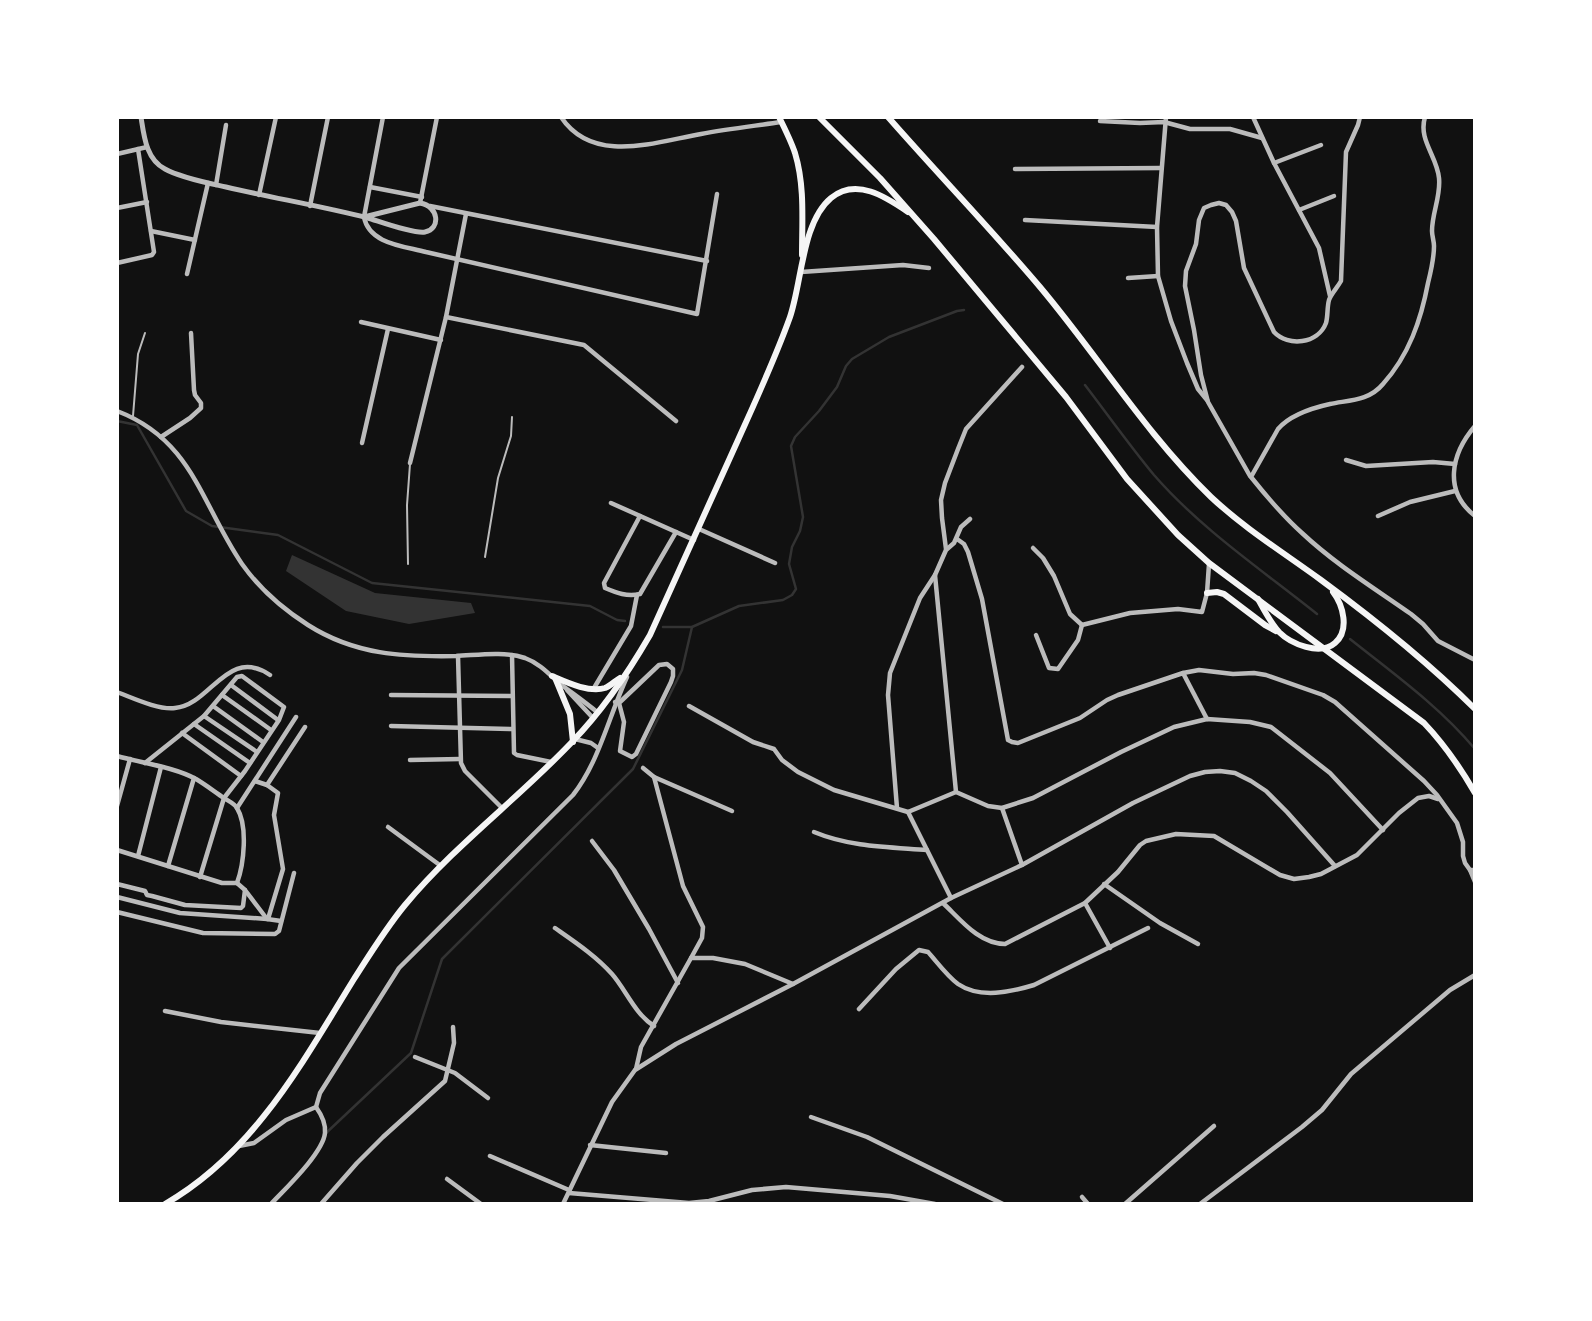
<svg xmlns="http://www.w3.org/2000/svg" width="1592" height="1321" font-family="'Nunito Sans',sans-serif">
<style>
.water{fill:#333}
.lines{fill:none;stroke-linecap:round;stroke-linejoin:round}
.stream{stroke:#333;stroke-width:2.5}
.service{stroke:#bcbcbc;stroke-width:2}
.minor{stroke:#bcbcbc;stroke-width:4.5}
.tertiary{stroke:#bcbcbc;stroke-width:5}
.secondary{stroke:#f5f5f5;stroke-width:6}
.primary{stroke:#f5f5f5;stroke-width:6}
</style>
<rect width="100%" height="100%" fill="#111"/>
<!-- water -->
<polygon class="water" points="292,555 375,593 471,603 475,613 409,624 346,611 286,571"/>
<g class="lines">
<!-- stream -->
<g class="stream">
<path d="M1085,385C1108,415 1130,446 1154,475C1201,529 1262,570 1317,614"/>
<polyline points="117,421 137,425 186,511 212,526 278,535 372,583 590,606 617,620 625,621"/>
<polyline points="663,627 692,627 739,606 783,600 792,595 796,589 789,564 792,547 800,531 803,517 791,446 795,437 819,411 837,387 846,366 852,359 889,337 957,311 964,310"/>
<path d="M1350,639C1394,674 1439,706 1475,749"/>
<polyline points="325,1134 411,1053 442,959 633,769 682,670 692,627"/>
</g>
<!-- service -->
<g class="service">
<polyline points="133,416 138,354 145,333"/>
<polyline points="485,557 498,478 511,436 512,417"/>
<polyline points="408,564 407,505 410,464"/>
</g>
<!-- minor -->
<g class="minor">
<path d="M383,117L364,217C369,244 404,246 426,252L697,314L717,194"/>
<path d="M561,117C593,165 655,142 701,134C727,129 754,126 781,122"/>
<polyline points="1166,117 1157,227 1158,276 1171,321 1187,363 1198,389 1207,400"/>
<polyline points="1253,117 1274,163 1319,248 1330,296"/>
<path d="M1425,117C1418,140 1437,156 1439,178C1441,196 1432,213 1432,231C1432,236 1434,241 1434,246C1434,259 1431,271 1428,283C1421,320 1409,355 1383,384C1369,401 1349,400 1330,404C1312,408 1290,415 1278,429L1251,477C1267,497 1283,516 1302,533C1335,564 1374,588 1411,614L1423,624L1438,641L1475,660"/>
<polyline points="1100,121 1140,123 1164,122 1190,129 1230,129 1262,138"/>
<polyline points="117,154 147,147"/>
<polyline points="1274,163 1321,145"/>
<polyline points="1015,169 1161,168"/>
<polyline points="216,185 226,125"/>
<polyline points="370,187 422,197"/>
<polyline points="259,195 276,117"/>
<polyline points="420,203 437,117"/>
<polyline points="310,206 328,117"/>
<polyline points="430,206 707,261"/>
<polyline points="117,208 147,202"/>
<polyline points="1299,210 1334,196"/>
<polyline points="1025,220 1157,227"/>
<polyline points="151,231 195,240"/>
<polyline points="117,263 152,255 154,252 138,149"/>
<polyline points="801,272 903,265 929,268"/>
<polyline points="187,274 208,183"/>
<polyline points="1128,278 1158,276"/>
<polyline points="446,317 584,345 676,421"/>
<polyline points="361,322 441,340"/>
<path d="M117,411C193,440 201,504 242,564C259,588 283,609 308,625C355,655 403,657 456,656C479,655 503,651 525,658C539,663 549,674 559,683C572,693 585,702 597,712"/>
<path d="M1475,426C1451,454 1443,491 1475,516"/>
<polyline points="161,437 190,418 201,408 201,403 195,395 194,390 191,333"/>
<polyline points="362,443 388,329"/>
<polyline points="1346,460 1366,466 1433,462 1455,464"/>
<polyline points="410,463 446,317 466,214"/>
<path d="M1250,476L1208,402L1201,375L1194,330L1185,286L1186,271L1196,244L1199,220L1204,208L1211,205L1219,203L1226,205L1232,212L1236,221L1244,268L1274,332C1288,347 1318,344 1326,323C1328,316 1327,307 1329,300C1331,294 1337,288 1341,281L1346,152L1358,125L1360,117"/>
<polyline points="611,503 694,540"/>
<path d="M640,516L604,583L605,588C617,593 627,597 640,594L676,532"/>
<polyline points="1378,516 1410,502 1455,491"/>
<polyline points="699,529 775,563"/>
<polyline points="957,539 964,544 968,552 982,599 1008,740 1012,742 1018,743 1080,718 1107,700 1118,695 1183,673 1199,670 1233,674 1254,673 1266,675 1323,695 1335,702 1424,781 1437,795 1457,823 1463,842 1463,856 1465,863 1470,870 1475,870"/>
<polyline points="1033,548 1043,558 1054,576 1070,614 1082,625"/>
<polyline points="946,549 942,518 941,500 945,483 958,449 966,429 1022,367"/>
<polyline points="935,575 956,792 988,806 1002,808 1033,798 1121,752 1174,727 1207,719 1250,722 1271,727 1330,773 1383,830"/>
<polyline points="1082,625 1130,613 1178,609 1202,612 1207,593 1209,564"/>
<polyline points="1036,635 1049,668 1058,669 1078,640 1082,625"/>
<polyline points="512,655 514,753 517,755 551,762"/>
<polyline points="458,656 461,763 465,771 502,808"/>
<polyline points="1183,673 1207,719"/>
<polyline points="231,685 278,720"/>
<polyline points="594,688 631,626 637,595"/>
<polyline points="567,690 593,718"/>
<path d="M117,692C133,698 158,710 175,708C211,705 227,646 270,675"/>
<polyline points="222,695 271,730"/>
<polyline points="391,695 512,696"/>
<polyline points="615,702 619,703 659,665 667,664 673,669 673,676 671,682 636,754 632,757 620,751 624,722 619,703"/>
<polyline points="213,706 263,742"/>
<polyline points="689,706 753,742 774,749 782,760 798,772 834,790 908,812 956,792"/>
<polyline points="204,716 257,752"/>
<polyline points="194,724 250,763"/>
<polyline points="391,726 512,729"/>
<polyline points="182,733 241,776"/>
<polyline points="575,739 591,743 598,748"/>
<path d="M117,756C142,763 174,767 196,779C206,785 215,792 224,798C228,801 234,803 237,808C248,826 244,864 237,883"/>
<polyline points="410,760 460,759"/>
<polyline points="145,763 204,716 237,677 242,676 284,707 279,720 245,771 224,798 200,877"/>
<polyline points="643,768 654,777 732,811"/>
<polyline points="654,777 683,886 703,927 702,938 691,958"/>
<polyline points="255,781 267,785 278,793 274,815 283,869 268,919"/>
<polyline points="267,785 305,727"/>
<polyline points="117,806 130,759"/>
<polyline points="237,808 296,717"/>
<polyline points="897,808 888,695 890,673 920,598 935,575 946,550 954,543 961,527 970,519"/>
<polyline points="1002,808 1022,865"/>
<polyline points="908,812 951,898"/>
<polyline points="388,827 441,866"/>
<path d="M814,832C850,847 888,847 927,850"/>
<polyline points="592,841 614,870 649,929 678,983"/>
<polyline points="117,850 222,883 237,883"/>
<polyline points="138,856 161,767"/>
<polyline points="168,866 194,778"/>
<polyline points="1470,870 1475,882"/>
<polyline points="237,883 245,890 267,919 281,921"/>
<polyline points="117,884 145,891 147,895 152,896 185,905 241,908 243,906 245,890"/>
<polyline points="1104,884 1160,923 1198,944"/>
<polyline points="117,897 180,913 267,919"/>
<path d="M943,903C960,919 979,944 1005,944L1085,903L1118,872L1140,845L1146,841L1176,834L1214,836L1280,875L1294,879L1309,877L1321,874L1357,855L1399,813L1418,798L1429,796L1438,799"/>
<polyline points="1085,903 1110,948"/>
<polyline points="117,912 203,933 275,934 279,931 294,873"/>
<path d="M555,928C575,942 596,956 612,974C626,990 635,1014 654,1026"/>
<path d="M859,1009L896,969L919,950L928,952C937,962 947,976 958,984C980,999 1011,992 1034,985L1148,928"/>
<polyline points="165,1011 221,1022 320,1033"/>
<polyline points="415,1057 455,1073 488,1098"/>
<polyline points="636,1069 641,1047 691,958 713,958 745,964 793,984"/>
<polyline points="811,1117 867,1137 1003,1204"/>
<polyline points="590,1145 666,1153"/>
<path d="M239,1146L254,1143L286,1120L316,1107L320,1093L399,968L573,795C599,762 609,716 627,677"/>
<polyline points="490,1156 569,1190"/>
<polyline points="447,1179 481,1204"/>
<polyline points="569,1193 689,1203 709,1201 752,1190 786,1187 890,1196 935,1204"/>
<polyline points="1082,1197 1088,1204"/>
<path d="M271,1204C285,1189 323,1153 325,1133C326,1123 321,1114 316,1107"/>
<polyline points="321,1204 357,1163 383,1137 445,1081 454,1043 453,1027"/>
<polyline points="563,1204 612,1102 635,1070 676,1044 793,984 951,898 1022,865 1133,803 1190,776 1205,772 1220,771 1235,773 1251,781 1266,791 1287,812 1335,866"/>
<polyline points="1125,1204 1214,1126"/>
<polyline points="1200,1204 1302,1127 1322,1110 1351,1074 1450,990 1475,975"/>
</g>
<!-- tertiary -->
<path class="tertiary" d="M141,117C144,136 146,159 165,169C181,178 208,183 226,187C273,198 321,206 368,218C381,222 413,234 425,232C441,229 439,206 420,203L364,217"/>
<!-- secondary -->
<g class="secondary">
<path d="M779,117C785,129 791,141 795,153C805,186 802,221 802,255"/>
<path d="M552,676C566,682 589,693 605,688C610,686 615,681 620,678"/>
<polyline points="556,680 570,714 573,742"/>
<path d="M165,1204C254,1153 302,1063 354,979C370,954 386,928 405,905C455,845 519,798 572,742C603,710 628,673 650,635C680,570 709,505 738,440C756,400 775,359 790,317C802,282 802,222 831,198C856,177 886,197 908,212"/>
</g>
<!-- primary -->
<g class="primary">
<path d="M819,117L880,178L934,239L1066,397L1127,479L1178,535L1209,563L1424,723C1444,744 1460,767 1475,793"/>
<path d="M888,117C938,174 991,229 1040,287C1098,356 1146,434 1211,497C1244,528 1284,553 1321,580C1374,619 1428,662 1475,709"/>
<polyline points="1207,593 1217,592 1224,594 1265,625 1276,631"/>
<path d="M1258,599C1264,610 1270,622 1279,632C1291,644 1320,656 1335,643C1350,630 1343,605 1333,592"/>
</g>
</g>
<!-- border -->
<rect width="1592" height="1321" fill="none" stroke="#ffffff" stroke-width="238"/>
</svg>
